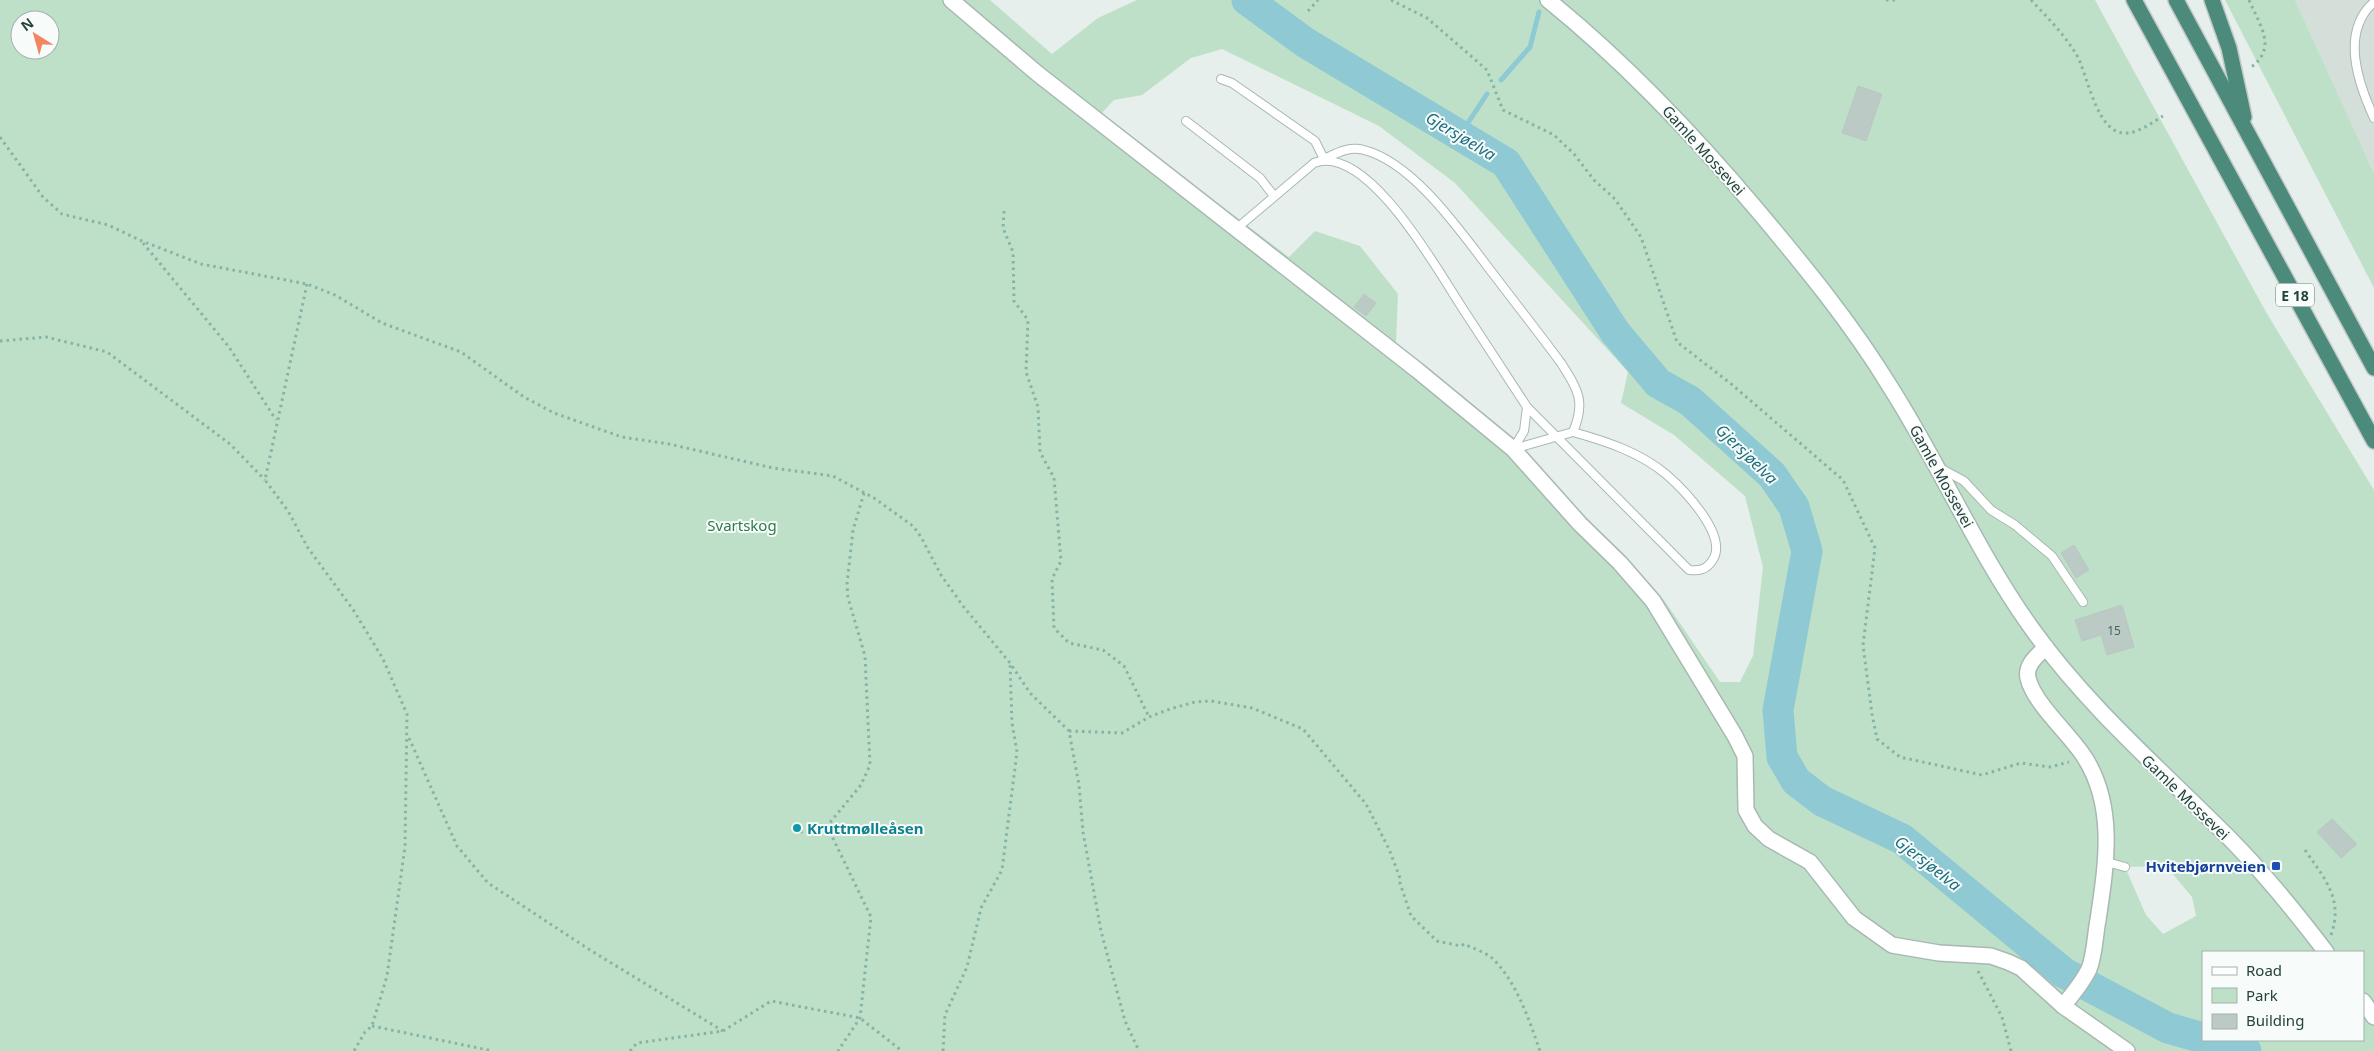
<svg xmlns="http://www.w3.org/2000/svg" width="2374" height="1051" font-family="'Noto Sans',sans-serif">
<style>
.built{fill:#d4dfda}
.green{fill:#bfe0c8;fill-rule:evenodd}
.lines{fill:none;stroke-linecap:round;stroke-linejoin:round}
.stream{stroke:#8ec9d4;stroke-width:5}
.river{stroke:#8ec9d4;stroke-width:31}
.building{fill:#bbcac4;stroke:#b8c9c2}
.service-casing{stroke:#a8b8b2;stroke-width:10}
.minor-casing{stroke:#a8b8b2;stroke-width:18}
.secondary-casing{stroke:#a4bbb3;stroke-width:18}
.trunk-casing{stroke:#c2cac8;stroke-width:18}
.path{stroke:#86b3a5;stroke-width:3;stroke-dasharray:2.5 4;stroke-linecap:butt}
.service{stroke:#fff;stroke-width:8}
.minor{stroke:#fff;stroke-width:15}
.secondary{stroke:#fff;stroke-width:15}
.trunk{stroke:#4c8a7c;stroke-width:15}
.culture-dot{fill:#0f9aa8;stroke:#f7fbf9;stroke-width:2}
.transit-dot{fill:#1a4fb4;stroke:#f7fbf9;stroke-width:2}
.labels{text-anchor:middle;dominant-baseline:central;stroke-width:4;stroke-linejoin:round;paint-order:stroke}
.number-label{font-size:12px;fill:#4a645c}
.shield{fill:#f7fbf9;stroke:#637a73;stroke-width:1}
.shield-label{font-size:14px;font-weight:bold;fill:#24423a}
.street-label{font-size:15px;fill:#24423a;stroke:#f7fbf9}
.park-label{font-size:15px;fill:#2d7a4b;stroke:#f7fbf9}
.culture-label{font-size:15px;font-weight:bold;fill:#0d838f;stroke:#f7fbf9;text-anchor:start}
.transit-label{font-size:15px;font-weight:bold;fill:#164399;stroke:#f7fbf9;text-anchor:end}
.water-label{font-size:16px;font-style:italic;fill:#1c6f80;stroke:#f7fbf9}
</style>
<rect width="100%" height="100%" fill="#e6efeb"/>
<!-- built -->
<polygon class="built" points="2295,0 2374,0 2374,173"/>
<!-- green -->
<g class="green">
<path d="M0,0H990L1052,54L1098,18L1137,0H2095L2266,312L2374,490V1051H0ZM20,20H50V50H20ZM1222,49L1379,126L1455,183L1628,372L1621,403L1674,435L1745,496L1763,567L1753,656L1740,682H1720L1664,600L1516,444L1396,343L1398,294L1360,246L1315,231L1289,257L1100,115L1114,100L1142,95L1191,58ZM2166,866L2192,897L2196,916L2163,934L2146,915L2125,867ZM2203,952H2363V1040H2203Z"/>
<polygon points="2225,0 2295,0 2374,173 2374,288"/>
</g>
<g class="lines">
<!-- stream -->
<g class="stream">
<polyline points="1501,80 1530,47 1539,12"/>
<polyline points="1460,135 1487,94"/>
</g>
<!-- river -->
<g class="river">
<polyline points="1247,0 1306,43 1506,163 1615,332 1658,383 1690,401 1772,475 1794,507 1807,551 1778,710 1782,757 1796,781 1822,801 1902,839 2064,973 2168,1028 2203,1038"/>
<polyline points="2208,1040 2246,1051"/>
</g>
</g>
<!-- building -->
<g class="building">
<polygon points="1858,86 1882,94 1866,141 1842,133"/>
<polygon points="1364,294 1376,303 1366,316 1354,307"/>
<polygon points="2074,545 2089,570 2076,578 2061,553"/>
<polygon points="2122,605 2134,647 2107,655 2101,635 2082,641 2075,620"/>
<polygon points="2332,819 2357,844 2341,858 2317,832"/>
</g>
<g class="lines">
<!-- service casing -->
<g class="service-casing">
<g id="service">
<path d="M2374,2C2340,32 2358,83 2374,118"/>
<path d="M1221,79L1232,83L1315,141L1324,159C1337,153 1349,146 1364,150C1415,163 1463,235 1494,275C1516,304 1539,333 1561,363C1578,390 1586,401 1573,432L1513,449"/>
<polyline points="1186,121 1260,178 1274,196"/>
<path d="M1236,229L1314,163C1367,143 1437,269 1461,306C1483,340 1505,373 1527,407L1524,431L1513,449"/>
<path d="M1527,407L1689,570C1699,571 1706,570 1712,561C1730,537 1684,490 1667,475C1640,452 1605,441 1573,432"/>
<polyline points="1940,468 1964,481 1991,510 2015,525 2052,556 2083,602"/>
<polyline points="2107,862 2125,867"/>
</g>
</g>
<!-- minor casing -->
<g class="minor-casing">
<g id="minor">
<polyline points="951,0 1038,74 1417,370 1513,449 1580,524 1620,563 1653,601 1735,736 1745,756 1746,810 1755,826 1769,839 1810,862 1854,918 1892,945 1939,953 1991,956 2008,962 2021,968 2063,1006 2127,1051"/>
<path d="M2046,647C2037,656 2025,665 2028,678C2034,704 2071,735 2085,758C2116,807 2106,866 2098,920C2095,935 2095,954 2089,969C2083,982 2072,995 2063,1006"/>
</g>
</g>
<!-- secondary casing -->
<g class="secondary-casing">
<g id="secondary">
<path d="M1548,0C1626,63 1694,135 1758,211C1805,267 1851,323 1889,385C1939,463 1976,550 2030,626C2088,708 2164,772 2234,843C2267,877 2298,915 2326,952"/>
<polyline points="2363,1001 2374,1017"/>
</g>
</g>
<!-- trunk casing -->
<g class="trunk-casing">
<g id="trunk">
<polyline points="2134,0 2374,441"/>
<polyline points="2176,0 2374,368"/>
<polyline points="2212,0 2229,48 2244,117"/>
</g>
</g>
<!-- path -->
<g class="path">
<polyline points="1391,0 1427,18 1487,70 1503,110 1554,135 1574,154 1594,180 1615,199 1641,237 1677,342 1730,383 1843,480 1875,548 1863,645 1872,714 1877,739 1900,757 1982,775 2021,763 2050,767 2069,762"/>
<polyline points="1886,0 1896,0"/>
<path d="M2031,0C2047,17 2064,34 2076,54C2088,73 2096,137 2128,133C2140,132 2153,122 2163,116"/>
<path d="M2249,0C2260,26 2278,48 2250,68"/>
<polyline points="1308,11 1318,0"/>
<polyline points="0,137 43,197 62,214 108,225 142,241 201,264 307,284 335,295 382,323 461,352 524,397 554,413 622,437 669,444 773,468 833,476 874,498 913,526 921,537 941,575 963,606 1010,663 1030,693 1069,731 1079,785 1083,832 1101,931 1125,1021 1139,1051"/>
<polyline points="1004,211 1003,228 1013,252 1014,301 1028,320 1026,372 1038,407 1040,452 1054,478 1061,561 1052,579 1054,628 1069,643 1103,650 1124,666 1149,717"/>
<polyline points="143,243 229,347 276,420"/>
<polyline points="307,284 265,480 288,511 308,548 354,611 383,659 407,714 405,847 387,976 372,1026 365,1032 354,1051"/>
<polyline points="0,341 46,337 107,352 230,444 265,480"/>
<path d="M1069,731L1122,733L1149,717L1170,709L1195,702L1211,701L1252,708L1303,729L1366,804L1389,849L1400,878V883L1411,916L1437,941L1461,946L1464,944C1472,948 1485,952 1492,958C1517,982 1529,1020 1540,1051"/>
<polyline points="409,738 457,846 488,883 590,950 723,1031"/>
<polyline points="827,826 871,917 860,1018 838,1051"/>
<polyline points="800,832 827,826 861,785 870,765 865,656 848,598 847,584 853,530 864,493"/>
<path d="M2305,850C2324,878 2344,899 2331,935"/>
<polyline points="1978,971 2002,1017 2011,1051"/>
<polyline points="372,1026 493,1051"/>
<polyline points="630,1051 637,1043 723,1031 771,1001 860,1018 902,1051"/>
<polyline points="943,1051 945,1015 967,967 981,908 1002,870 1017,752 1012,723 1010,663"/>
</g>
<!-- service -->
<use href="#service" class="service"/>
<!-- minor -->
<use href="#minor" class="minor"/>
<!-- secondary -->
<use href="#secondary" class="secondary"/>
<!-- trunk -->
<use href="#trunk" class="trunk"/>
</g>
<!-- markers -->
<circle class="culture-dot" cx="797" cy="828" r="5"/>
<rect class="transit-dot" x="2271" y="861" width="10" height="10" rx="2.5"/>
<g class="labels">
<!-- number labels -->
<g class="number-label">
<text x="2114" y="630">15</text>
</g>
<!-- shield labels -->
<rect class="shield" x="2276" y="283.5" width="38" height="23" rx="4"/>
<g class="shield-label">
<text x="2295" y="295">E 18</text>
</g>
<!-- street labels -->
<g class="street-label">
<text transform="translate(1704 150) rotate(48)">Gamle Mossevei</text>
<text transform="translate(1942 476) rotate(61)">Gamle Mossevei</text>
<text transform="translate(2186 797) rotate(44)">Gamle Mossevei</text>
</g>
<!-- park labels -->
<g class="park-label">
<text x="742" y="525">Svartskog</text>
</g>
<!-- culture labels -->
<g class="culture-label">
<text x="807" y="828">Kruttmølleåsen</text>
</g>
<!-- transit labels -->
<g class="transit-label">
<text x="2266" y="866">Hvitebjørnveien</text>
</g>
<!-- water labels -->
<g class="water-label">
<text transform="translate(1461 136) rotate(31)">Gjersjøelva</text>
<text transform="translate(1747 454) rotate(44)">Gjersjøelva</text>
<text transform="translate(1928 863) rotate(38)">Gjersjøelva</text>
</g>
</g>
<!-- legend -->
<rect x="2202" y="951" width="162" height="90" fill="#f7fbf9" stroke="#a3b1ad"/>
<rect x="2212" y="967" width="25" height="8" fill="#ffffff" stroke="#a3b1ad"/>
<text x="2246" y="976" font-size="15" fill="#24423a">Road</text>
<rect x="2212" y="988" width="25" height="15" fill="#bfe0c8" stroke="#a3b1ad"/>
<text x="2246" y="1001" font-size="15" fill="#24423a">Park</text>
<rect x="2212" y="1014" width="25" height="15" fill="#bbcac4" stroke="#a3b1ad"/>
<text x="2246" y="1026" font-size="15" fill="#24423a">Building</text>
<!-- north arrow -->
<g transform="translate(35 35) rotate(323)"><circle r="24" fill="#f7fbf9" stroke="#a3b1ad"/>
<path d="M0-4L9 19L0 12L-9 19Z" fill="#f4845f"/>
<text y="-8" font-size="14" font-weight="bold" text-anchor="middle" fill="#24423a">N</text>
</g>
</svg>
